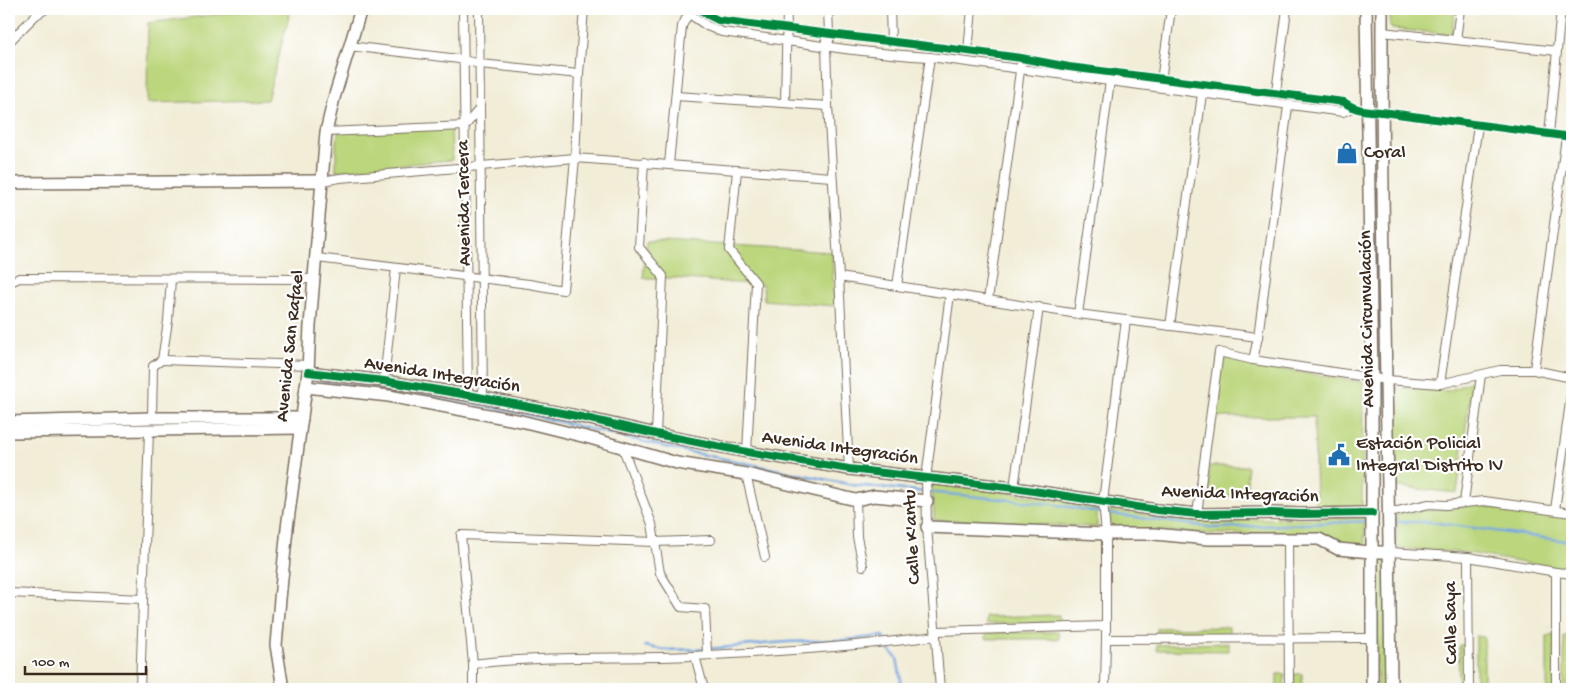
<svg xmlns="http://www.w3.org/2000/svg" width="1581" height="698" font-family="'Gochi Hand',sans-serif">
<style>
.green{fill:#bbd67b;stroke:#7b804c}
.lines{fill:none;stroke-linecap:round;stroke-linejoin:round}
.stream{stroke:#78a7e1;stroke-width:2.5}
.street-casing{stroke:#7b6e5f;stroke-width:10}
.secondary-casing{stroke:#7b6e5f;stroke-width:14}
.street{stroke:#fff;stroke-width:8}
.secondary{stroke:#fff;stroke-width:11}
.cycleway-casing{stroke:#fff;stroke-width:11}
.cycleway{stroke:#00873e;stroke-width:8}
.labels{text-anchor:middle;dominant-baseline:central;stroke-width:4.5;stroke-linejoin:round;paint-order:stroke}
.poi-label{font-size:19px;fill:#3b2a1e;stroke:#fff;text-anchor:start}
.street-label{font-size:19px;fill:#3b2a1e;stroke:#fff}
</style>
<rect width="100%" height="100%" fill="#fff"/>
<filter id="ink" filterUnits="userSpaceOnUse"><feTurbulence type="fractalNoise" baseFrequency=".02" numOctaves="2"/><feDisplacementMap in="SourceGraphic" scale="10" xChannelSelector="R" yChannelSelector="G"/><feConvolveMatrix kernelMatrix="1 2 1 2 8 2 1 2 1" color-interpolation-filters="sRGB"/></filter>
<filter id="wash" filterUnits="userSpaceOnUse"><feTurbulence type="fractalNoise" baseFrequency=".0096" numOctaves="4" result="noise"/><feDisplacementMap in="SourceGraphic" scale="20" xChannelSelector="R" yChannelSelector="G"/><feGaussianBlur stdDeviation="1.12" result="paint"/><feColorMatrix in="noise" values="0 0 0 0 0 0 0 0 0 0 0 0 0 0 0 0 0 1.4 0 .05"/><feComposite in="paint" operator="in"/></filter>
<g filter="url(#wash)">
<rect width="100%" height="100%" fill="#f1edd7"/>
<!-- green -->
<g class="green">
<polygon points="261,9 291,9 267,100 147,103 148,23"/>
<polygon points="1390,9 1455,9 1452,33 1448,34 1392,29 1390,26"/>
<polygon points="451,126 452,160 336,171 336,141 339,131"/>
<polygon points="647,241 832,252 834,306 764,300 763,285 672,278 643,278"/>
<polygon points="1218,354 1246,364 1363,382 1362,507 1316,507 1314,417 1214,417"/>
<polygon points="1472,381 1457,493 1390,486 1391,387 1448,391"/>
<rect x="1209" y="466" width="38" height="30"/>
<polygon points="932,483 1097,504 1097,527 934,520"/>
<path d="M1474,505L1572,518V570L1553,568L1468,553L1396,548L1397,514C1423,510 1448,509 1474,505Z"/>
<polygon points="1110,510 1196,520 1364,517 1365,547 1357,545 1342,545 1323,534 1214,534 1113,528 1109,519"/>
<polygon points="1379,556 1383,556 1385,559 1386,689 1377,689 1377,559"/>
<polygon points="1059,615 1059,623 986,624 986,617"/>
<polygon points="1229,627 1229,635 1157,636 1157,628"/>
<polygon points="1058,632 1059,639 986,639 986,633"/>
<polygon points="1554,635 1554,689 1547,689 1547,636"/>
<polygon points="1476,636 1484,637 1484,689 1476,689"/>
<rect x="1564" y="636" width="7" height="53"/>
<polygon points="1229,643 1229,651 1157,650 1157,645"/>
<polygon points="1459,645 1466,645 1466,689 1458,689"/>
<polygon points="1277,674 1285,674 1284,689 1277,689"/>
<rect x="1294" y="674" width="8" height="15"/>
</g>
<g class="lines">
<!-- stream -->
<g class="stream">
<polyline points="322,382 418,393 539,417 670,448 853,485 1052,504 1103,513 1216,528 1368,521"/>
<polyline points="151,423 210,424"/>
<polyline points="1391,522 1432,522 1572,542"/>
<polyline points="645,646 664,650 707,649 786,642 844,640 883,636 887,648 897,658 901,680 899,689"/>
</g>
</g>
</g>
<g filter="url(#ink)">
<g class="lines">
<!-- street casing -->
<g class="street-casing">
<g id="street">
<polyline points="463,9 468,395"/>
<polyline points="479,9 483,398"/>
<path d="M682,9L707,26L722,32C791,41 860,53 930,57L1343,112L1352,108"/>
<path d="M700,9L708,15L718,20L968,51L1021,58L1069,67L1344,102C1356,111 1368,111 1382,112L1572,137"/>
<polyline points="828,9 829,34"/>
<polyline points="890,9 891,41"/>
<polyline points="1382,32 1557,51"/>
<polyline points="1456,40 1460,9"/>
<polyline points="9,42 36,15 46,9"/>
<polyline points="826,47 828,106 839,277 849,469"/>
<polyline points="968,51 972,9"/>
<polyline points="579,74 584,9"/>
<polyline points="1161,81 1171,9"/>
<polyline points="1276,92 1287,9"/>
<polyline points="676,96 828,106"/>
<polyline points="785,103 787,9"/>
<polyline points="326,132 465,126 480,108"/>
<polyline points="1549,134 1561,9"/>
<polyline points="644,162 639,247 663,276 656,434"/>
<polyline points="669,164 682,26 691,9"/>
<polyline points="737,171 729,250 756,283 747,452"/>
<polyline points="322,181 340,178 575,158 832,177"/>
<polyline points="317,258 529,284 563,290 575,158 579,74 480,64 459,59 349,46"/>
<polyline points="839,277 1078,314 1258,337"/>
<polyline points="897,286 930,57"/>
<polyline points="9,293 9,283 19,278 314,279"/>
<polyline points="988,300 1021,64"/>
<polyline points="1078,314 1110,81"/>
<polyline points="1170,326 1202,94"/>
<polyline points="162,360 308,365"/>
<polyline points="1253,360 1258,337 1288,106"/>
<polyline points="1534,370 1566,137"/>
<polyline points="384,381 396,268"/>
<polyline points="1440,384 1478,125"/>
<polyline points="152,418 153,366 162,360 168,321 171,279"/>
<polyline points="622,446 652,524 660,573 681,607 705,609 707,654"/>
<polyline points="746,474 765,557"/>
<polyline points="1014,488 1039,307"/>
<polyline points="856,500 857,537 863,566"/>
<polyline points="1464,502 1481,375"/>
<polyline points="1555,510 1572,388"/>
<polyline points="1389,513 1429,504 1446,505 1484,501 1572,513"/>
<polyline points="1197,514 1219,352 1253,360 1387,380 1440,384 1500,370 1534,370 1572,378"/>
<polyline points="1288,539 1289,689"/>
<polyline points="1390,552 1468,557 1556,572 1572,574"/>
<polyline points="1468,557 1469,689"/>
<polyline points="1556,572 1556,689"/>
<polyline points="9,593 143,599"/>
<polyline points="936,631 1106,626"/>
<polyline points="1106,639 1371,638"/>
<polyline points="695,656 704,689"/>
<path d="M473,664C546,655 620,659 693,656C774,652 856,647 936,636"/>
<polyline points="140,689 149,431"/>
<polyline points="473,689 473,664 461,535 655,542 711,540"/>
<polyline points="940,689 927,527 926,478 950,294"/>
<polyline points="1105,689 1106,639 1106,534 1103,501 1126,320"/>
</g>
</g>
<!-- secondary casing -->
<g class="secondary-casing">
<g id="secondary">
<polyline points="1366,9 1372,378 1372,689"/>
<path d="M1382,9C1381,236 1389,462 1391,689"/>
<polyline points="826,47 829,34"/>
<polyline points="9,183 322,181"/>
<polyline points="308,372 384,381 468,395 572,415 656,434 747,452 849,469 1014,488 1157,510 1197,514 1271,513 1301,514 1372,513"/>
<polyline points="306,387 389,396 521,421 590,438 677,463 746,474 856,500 874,496 927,501"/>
<polyline points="9,422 152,418 302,418"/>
<polyline points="9,432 300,428"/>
<polyline points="927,527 1106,534 1154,534 1208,539 1319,539 1338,549 1371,552 1390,552"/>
<polyline points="283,689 276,645 280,599 287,528 308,372 310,326 326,132 334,98 361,9"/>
</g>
</g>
<!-- street -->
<use href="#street" class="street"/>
<!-- secondary -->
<use href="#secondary" class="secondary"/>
<!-- cycleway casing -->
<g class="cycleway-casing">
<g id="cycleway">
<path d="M700,9L708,15L718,20L968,51L1021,58L1069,67L1344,102C1356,111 1368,111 1382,112L1572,137"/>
<polyline points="308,372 384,381 468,395 572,415 656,434 747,452 849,469 1014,488 1157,510 1197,514 1271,513 1301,514 1372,513"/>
</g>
</g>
<!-- cycleway -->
<use href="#cycleway" class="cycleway"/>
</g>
</g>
<!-- icons -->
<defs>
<g id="shop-bare" transform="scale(1.725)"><path d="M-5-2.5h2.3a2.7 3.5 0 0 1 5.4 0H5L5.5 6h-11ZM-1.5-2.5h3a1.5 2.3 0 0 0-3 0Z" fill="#1f6fb2" stroke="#fff" stroke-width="2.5" paint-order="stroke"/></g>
<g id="civic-bare" transform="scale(1.725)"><path d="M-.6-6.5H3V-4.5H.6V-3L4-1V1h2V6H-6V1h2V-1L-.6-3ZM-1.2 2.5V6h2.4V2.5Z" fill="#1f6fb2" stroke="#fff" stroke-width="2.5" paint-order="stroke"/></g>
</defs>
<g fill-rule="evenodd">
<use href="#shop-bare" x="1347" y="153"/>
<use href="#civic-bare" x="1339" y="455"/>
</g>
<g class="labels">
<!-- poi labels -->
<g class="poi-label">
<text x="1364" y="153">Coral</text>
<text x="1356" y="444">Estación Policial<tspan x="1356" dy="22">Integral Distrito IV</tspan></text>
</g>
<!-- street labels -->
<g class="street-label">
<text transform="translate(465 203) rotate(-91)">Avenida Tercera</text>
<text transform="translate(1368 319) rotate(-91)">Avenida Circunvalación</text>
<text transform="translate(291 346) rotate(-84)">Avenida San Rafael</text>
<text transform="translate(442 376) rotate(9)">Avenida Integración</text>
<text transform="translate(840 449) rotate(8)">Avenida Integración</text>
<text transform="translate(1240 495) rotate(2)">Avenida Integración</text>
<text transform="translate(913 537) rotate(-93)">Calle K'antu</text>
<text transform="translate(1452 623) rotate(-91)">Calle Saya</text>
</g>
</g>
<!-- margin -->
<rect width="1581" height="698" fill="none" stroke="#fff" stroke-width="30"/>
<!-- scale -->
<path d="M25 666v8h121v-8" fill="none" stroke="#3b2a1e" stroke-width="2.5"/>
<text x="32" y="666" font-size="15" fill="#3b2a1e" stroke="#ffffff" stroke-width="4" paint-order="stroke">100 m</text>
</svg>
